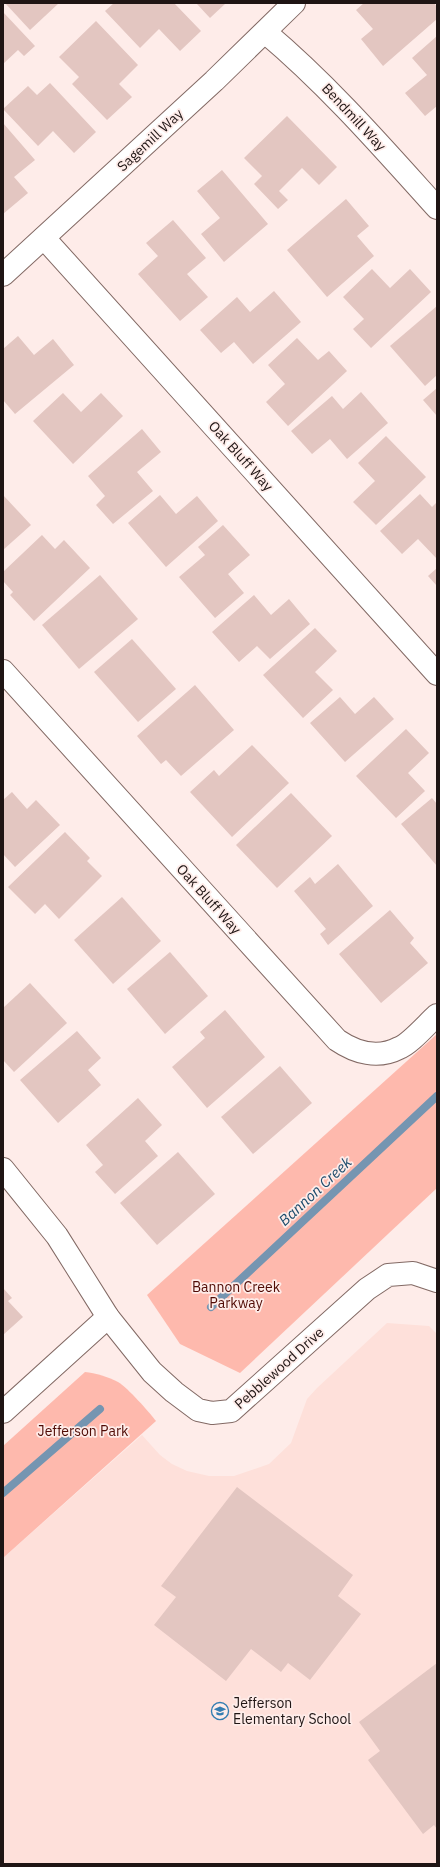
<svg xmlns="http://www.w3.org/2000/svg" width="440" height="1867" font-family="'IBM Plex Sans',sans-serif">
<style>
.built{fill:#fee0da}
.green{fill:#feb9ad}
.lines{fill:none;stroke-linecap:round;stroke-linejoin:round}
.stream{stroke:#7595b1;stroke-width:8}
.building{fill:#e3c6c1}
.minor-casing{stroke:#826964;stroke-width:24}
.minor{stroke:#fff;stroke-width:22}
.labels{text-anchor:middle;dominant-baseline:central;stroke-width:3.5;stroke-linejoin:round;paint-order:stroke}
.street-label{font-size:14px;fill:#1f1514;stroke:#feece9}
.park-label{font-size:14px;fill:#500b05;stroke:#feece9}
.poi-label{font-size:14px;fill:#1f1514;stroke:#feece9;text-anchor:start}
.water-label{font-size:15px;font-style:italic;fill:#1c4b6c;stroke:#feece9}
</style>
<rect width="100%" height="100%" fill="#feece9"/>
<!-- built -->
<polygon class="built" points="387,1323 429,1326 437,1334 437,1864 3,1864 3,1558 142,1435 160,1455 172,1464 187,1471 209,1476 234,1476 269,1464 291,1443 307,1399 317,1388"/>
<!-- green -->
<g class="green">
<polygon points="437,1034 437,1188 240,1373 180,1344 147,1295"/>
<path d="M85,1372C95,1373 109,1377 118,1382C128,1388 149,1412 156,1421L3,1558V1446Z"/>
</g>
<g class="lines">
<!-- stream -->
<g class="stream">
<polyline points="211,1307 437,1096"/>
<polyline points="3,1493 100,1409"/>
</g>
</g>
<!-- building -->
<g class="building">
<polygon points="5,3 59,3 30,30"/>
<polygon points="114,3 174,3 201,31 180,51 159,29 140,48 105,11"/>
<polygon points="196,3 226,3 210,18"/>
<polygon points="364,3 434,3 437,7 437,19 383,66 361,39 373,29 356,10"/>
<polygon points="3,12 35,46 24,56 18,50 3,64"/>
<polygon points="96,21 138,65 119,84 132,97 107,120 72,84 79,77 59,57"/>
<polygon points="437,36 437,106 425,116 405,93 427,75 412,58"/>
<polygon points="50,83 96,132 74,153 53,131 38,146 3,109 28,86 37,95"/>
<polygon points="287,116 337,167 319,185 302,168 279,191 288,200 278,209 254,184 262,176 244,158"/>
<polygon points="3,123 35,160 14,177 28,193 3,214"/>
<polygon points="222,170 268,224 224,262 201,234 220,218 197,191"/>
<polygon points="346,199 369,226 357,236 374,256 327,297 287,250"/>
<polygon points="173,220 206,258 187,274 208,297 180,321 138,274 158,256 146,243"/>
<polygon points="372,269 390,288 410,269 431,292 371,348 353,329 364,319 343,297"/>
<polygon points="274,291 301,322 253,364 234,342 221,353 200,330 237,297 250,312"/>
<polygon points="437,306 437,375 425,386 390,346"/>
<polygon points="18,336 34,355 53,339 74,365 15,414 3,400 3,349"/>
<polygon points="297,338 318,360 329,351 347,371 288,426 266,402 285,384 268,365"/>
<polygon points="437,388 437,416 423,400"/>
<polygon points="361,392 388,423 347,459 330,439 312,454 291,431 332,396 343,409"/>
<polygon points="63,393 81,412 101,393 123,416 73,464 33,421"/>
<polygon points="142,429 161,452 137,472 153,491 113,524 96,505 105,496 88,476"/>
<polygon points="386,436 426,477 376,525 353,502 375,481 358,463"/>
<polygon points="420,494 432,507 437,502 437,559 418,539 402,554 380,531"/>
<polygon points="3,495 31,525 3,550"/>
<polygon points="160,495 176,514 197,496 218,521 166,567 128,523"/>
<polygon points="223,525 250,555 228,574 244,593 215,618 179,577 205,555 198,547"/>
<polygon points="42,535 55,549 64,540 90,568 34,621 10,595 13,592 3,581 3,572"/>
<polygon points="437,568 437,586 428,576"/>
<polygon points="100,575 138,619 79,669 42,625"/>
<polygon points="254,595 271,615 289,599 310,624 270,659 257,646 239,662 212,632"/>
<polygon points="315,628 337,651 315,672 333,690 303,718 263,675"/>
<polygon points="132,639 176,689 138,722 94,672"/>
<polygon points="195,685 234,730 181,776 166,760 161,764 137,736"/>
<polygon points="340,697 355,714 374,697 394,719 345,762 310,723"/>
<polygon points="406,729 429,753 408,773 425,791 396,818 356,776"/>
<polygon points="252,745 289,783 232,837 190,792 214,770 219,776"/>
<polygon points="12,792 27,809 36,800 60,825 15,867 3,854 3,800"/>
<polygon points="291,793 332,836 277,888 236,845"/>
<polygon points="432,798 437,804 437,866 401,824"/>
<polygon points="65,832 90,858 87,861 102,876 59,919 45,904 35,914 8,887"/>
<polygon points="338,864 373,906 328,945 320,934 326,929 294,891 310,877 315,884"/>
<polygon points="122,897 161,941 113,984 74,940"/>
<polygon points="390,910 414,938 410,943 428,963 381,1003 339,954"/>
<polygon points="170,952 208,996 165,1034 127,989"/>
<polygon points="30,983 67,1023 14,1072 3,1060 3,1008"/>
<polygon points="225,1010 265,1057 207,1108 172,1067 205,1038 200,1032"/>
<polygon points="77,1031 101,1058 88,1070 101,1085 58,1123 20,1080"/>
<polygon points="280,1066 312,1103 253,1154 221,1117"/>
<polygon points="138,1098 162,1125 145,1141 158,1156 115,1194 95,1172 103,1165 86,1145"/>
<polygon points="178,1152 215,1194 157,1245 120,1203"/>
<polygon points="3,1288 12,1298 8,1301 23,1317 3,1335"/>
<polygon points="237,1487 353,1575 338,1596 361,1614 310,1680 288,1663 281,1672 251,1649 226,1681 154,1625 176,1597 161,1586"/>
<polygon points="437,1663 437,1829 434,1825 423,1834 368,1760 380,1751 359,1722"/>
</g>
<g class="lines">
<!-- minor casing -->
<g class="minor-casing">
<g id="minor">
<path d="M265,32C328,85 382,147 437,208"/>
<polyline points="44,238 437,674"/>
<polyline points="3,275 214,81 294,3"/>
<path d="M3,671L337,1040C356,1053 378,1059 399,1048C410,1044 427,1024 437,1015"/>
<polyline points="3,1169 57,1236 108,1317 152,1372 174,1392 198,1410 212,1413 231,1411 367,1289 388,1275 413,1273 437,1281"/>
<polyline points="3,1412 108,1317"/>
</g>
</g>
<!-- minor -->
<use href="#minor" class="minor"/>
</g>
<!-- icons -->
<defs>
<g id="school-ring" transform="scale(0.9)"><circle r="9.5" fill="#feece9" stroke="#337db1" stroke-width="1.5"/><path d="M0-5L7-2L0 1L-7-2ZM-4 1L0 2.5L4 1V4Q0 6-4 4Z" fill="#337db1"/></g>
</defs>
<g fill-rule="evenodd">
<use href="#school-ring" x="220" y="1711"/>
</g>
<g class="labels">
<!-- street labels -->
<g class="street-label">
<text transform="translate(354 117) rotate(47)">Bendmill Way</text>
<text transform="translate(150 140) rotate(-43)">Sagemill Way</text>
<text transform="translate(241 456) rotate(48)">Oak Bluff Way</text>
<text transform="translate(209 899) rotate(48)">Oak Bluff Way</text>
<text transform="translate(279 1368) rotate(-42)">Pebblewood Drive</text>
</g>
<!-- park labels -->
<g class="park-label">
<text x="236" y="1287">Bannon Creek<tspan x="236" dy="16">Parkway</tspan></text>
<text x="83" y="1431">Jefferson Park</text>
</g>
<!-- poi labels -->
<g class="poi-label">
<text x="233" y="1703">Jefferson<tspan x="233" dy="16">Elementary School</tspan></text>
</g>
<!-- water labels -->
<g class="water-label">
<text transform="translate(315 1191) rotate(-43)">Bannon Creek</text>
</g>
</g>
<!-- border -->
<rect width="440" height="1867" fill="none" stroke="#1f1514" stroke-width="8"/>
</svg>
